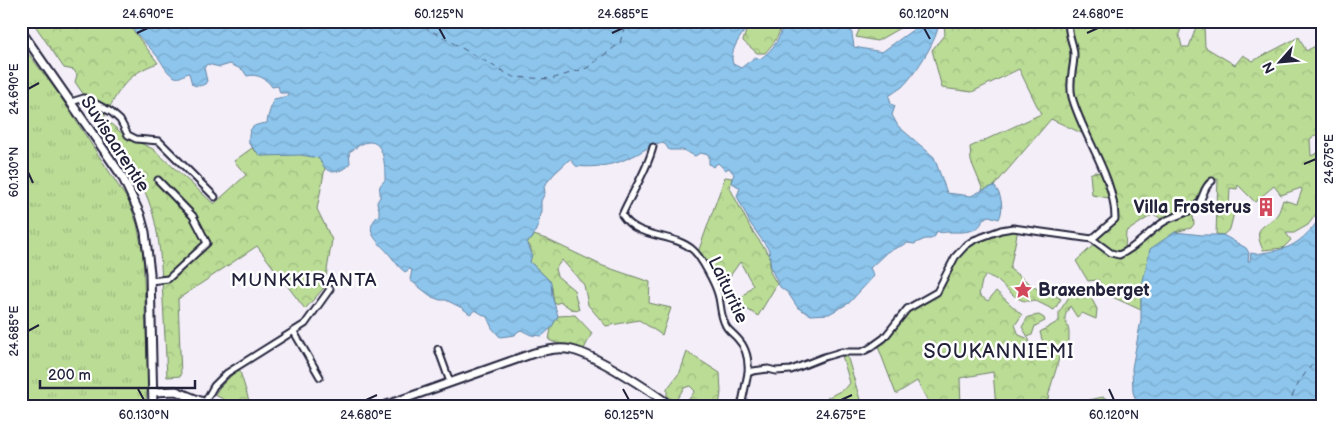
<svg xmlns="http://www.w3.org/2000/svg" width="1343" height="428" font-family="'Balsamiq Sans',sans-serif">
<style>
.forest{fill:url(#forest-crowns);stroke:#6e7f68;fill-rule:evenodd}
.park{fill:url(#park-tufts);stroke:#6e7f68}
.water{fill:url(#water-waves);stroke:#6284a5}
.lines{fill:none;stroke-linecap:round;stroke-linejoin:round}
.stream{stroke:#6284a5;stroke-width:1}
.ferry{stroke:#475b79;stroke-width:1;stroke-dasharray:6 5;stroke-linecap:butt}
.street-casing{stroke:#22223b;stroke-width:9}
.secondary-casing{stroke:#22223b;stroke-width:11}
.street{stroke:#fff;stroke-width:5}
.secondary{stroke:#fff;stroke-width:7}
.ticks{fill:none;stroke:#22223b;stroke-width:2}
.labels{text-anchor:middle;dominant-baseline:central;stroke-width:5;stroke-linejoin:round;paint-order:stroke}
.street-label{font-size:18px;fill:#22223b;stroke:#fff}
.poi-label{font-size:18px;font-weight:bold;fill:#22223b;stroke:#fff;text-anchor:end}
.neighbourhood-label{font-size:19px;letter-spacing:1px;fill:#22223b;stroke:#fff}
.quarter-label{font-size:20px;letter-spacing:1px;fill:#22223b;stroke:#fff}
.neatline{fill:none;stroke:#22223b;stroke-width:2}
.ticks-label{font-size:12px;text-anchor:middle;fill:#22223b}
</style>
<defs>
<pattern id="forest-crowns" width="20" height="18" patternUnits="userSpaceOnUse" patternTransform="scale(1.25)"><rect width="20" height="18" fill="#badc95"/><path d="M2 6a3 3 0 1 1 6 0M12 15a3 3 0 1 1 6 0" fill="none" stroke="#a0bc81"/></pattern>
<pattern id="park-tufts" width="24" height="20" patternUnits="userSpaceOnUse" patternTransform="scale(1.25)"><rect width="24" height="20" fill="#badc95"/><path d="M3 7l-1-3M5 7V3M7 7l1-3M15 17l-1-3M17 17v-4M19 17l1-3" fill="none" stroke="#a0bc81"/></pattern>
<pattern id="water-waves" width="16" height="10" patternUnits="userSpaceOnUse" patternTransform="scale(1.25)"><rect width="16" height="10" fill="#8dc5ec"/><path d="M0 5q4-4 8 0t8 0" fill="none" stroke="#79a9cb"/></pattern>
</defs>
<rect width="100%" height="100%" fill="#f4eef8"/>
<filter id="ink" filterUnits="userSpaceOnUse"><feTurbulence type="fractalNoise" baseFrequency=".02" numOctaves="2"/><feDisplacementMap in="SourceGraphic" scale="10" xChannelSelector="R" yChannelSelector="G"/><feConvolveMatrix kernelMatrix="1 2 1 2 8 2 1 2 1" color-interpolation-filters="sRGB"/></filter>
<g filter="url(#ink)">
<!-- forest -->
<g class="forest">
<path d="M32,21H126L158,63C127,73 118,91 104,118L125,136L153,149L214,204L246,175L234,161L252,148L261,156C275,154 305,152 318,158C321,160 323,164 325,168L317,209L332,240L324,288L305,309L257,246L178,299L181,376L167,377C166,351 164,326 163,300C161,262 160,222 143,188C127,157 100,132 91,98L84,95L75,82L77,75L74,70L64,68Z"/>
<path d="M756,21H781C781,35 774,43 765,53H757L743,41L746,31Z"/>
<polygon points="863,21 912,21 877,41 856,37"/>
<path d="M947,21H1184L1179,34L1182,47H1189L1197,24L1204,25L1205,47L1235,65L1243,55L1253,61L1299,37L1306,51L1319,44L1322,51V131L1310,139L1311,156L1322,151V206L1308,225L1294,233H1286L1291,240L1283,248L1263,250C1252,225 1263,230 1277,215C1280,211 1281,205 1283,200L1297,204L1302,190L1301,188L1281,195L1274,186L1255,202L1238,185L1237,189L1230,188L1229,208L1235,209L1230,229L1223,235L1216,234L1218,179L1212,181L1199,203L1186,213L1193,216L1194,224L1191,228L1175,232L1141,290V310L1106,294L1098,280L1088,281L1076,261L1097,242L1092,239L1115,219L1114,199L1092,195L1090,174L1094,172L1103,173L1088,136L1051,119L994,186L983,190L971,161L970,147L1041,114L1019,69L972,92L942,88L932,50L945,34L944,25ZM1152,215L1157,216L1164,221L1126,252L1125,249L1126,232Z"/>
<polygon points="725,177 732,178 730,188 751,229 770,256 770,272 777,284 758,316 737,303 753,285 740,262 718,293 697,255"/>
<path d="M1018,229L1010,269L1037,289L1044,288L1061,299L1054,310L1034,300C1019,305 1011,292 1000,283C997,279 991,277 986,275L982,281L979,295L988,301L996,291L1022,315L1015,325L1019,335L1029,339V350L1046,354L1040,332L1059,321V312L1069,297L1067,293L1073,288L1088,292L1097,309L1096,319L1082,313L1077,317L1070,306C1060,323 1068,319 1069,333C1069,338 1069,344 1068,349L1059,357C1056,374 1048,389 1047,407H996L993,372L960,378L961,407H931L917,381L896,394L877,344L907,309L937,292L944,277L965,246L1001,230Z"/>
<polygon points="534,235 546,239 603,266 650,282 649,303 671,308 662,335 639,320 606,326 588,305 584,285 562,260 555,269 557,276 574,290 579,310 571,309 561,302 554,304 552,288 548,279 530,262 531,248 527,242 532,239"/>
<polygon points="575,315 592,333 584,349 561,345 549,340 551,328 558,316"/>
<polygon points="1039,315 1044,318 1045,321 1035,326 1032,335 1028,337 1022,327 1028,317"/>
<polygon points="687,352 720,373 721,392 719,407 687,407 686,403 695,391 690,386 684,388 674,403 667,397 667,389 680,372"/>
<polygon points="841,352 846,352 861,403 873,407 833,407 827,398 846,388 850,383"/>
<polygon points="239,368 251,407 239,407 215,395 219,388"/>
<polygon points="1103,397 1126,407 1089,407 1089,400"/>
</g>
<!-- park -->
<polygon class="park" points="21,44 56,90 129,202 137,224 143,254 148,383 145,407 21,407 21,58 23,58"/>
<!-- water -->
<g class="water">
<path d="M126,21H753C744,31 728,50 733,64L741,68L755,57L760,59C773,50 782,37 783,21H850L854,47L882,52L921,24L930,23L938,27C936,42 913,77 902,87C898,90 893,93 889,96L891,104L895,106L892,115L898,126L934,157L947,193L971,196L983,190L994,186C1002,194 1004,210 999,219L989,216L983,219C980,234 960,232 949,232C943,232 942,234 937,231L935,236L931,239H925L914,244L908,243L887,252L870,268L874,276L849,303L829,314L811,315L798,308L788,293L780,287L771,269L769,250L750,223L737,196L740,188L731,182L734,174L729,168L725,170L718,163L713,167L709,164V155L700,153L695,156L683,150H669L665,144C654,141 652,146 644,150C637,155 626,159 619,162C606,166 589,168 576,166L570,159L554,174L544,186L545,193L541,201V211L538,222L539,223L532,239L527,242L532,254L530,262L551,282L552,296L558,316L551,328L542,336L531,335L521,330L517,332L515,335L500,337L492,328L487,317L475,310L470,314L462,308L446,300H440L432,297L410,280L412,270L410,269L405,272C398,267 395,261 389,254C379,242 361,231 379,215V209L377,203C377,201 379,199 380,197C381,187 376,189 385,180C385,167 385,136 364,143C358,145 354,150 349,152L350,163C345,170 332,176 325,168C322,165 321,161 318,158L301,155L261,156L249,144C248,127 252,125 267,123C268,114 271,108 274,99L288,96V93H280L278,86L272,87C267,79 257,73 247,76L243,70L230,64L220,67L207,64L204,68L207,81L205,84C201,86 196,87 192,84L189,73C184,74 180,79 175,77C166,73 163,63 157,56C147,44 136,34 126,21Z"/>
<path d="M1322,213V407H1138L1133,392L1132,368L1141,320V290L1150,249L1175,232L1202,235H1223L1246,248L1249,253L1248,261H1250L1251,253L1256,254C1266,252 1279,251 1288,247C1301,242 1317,225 1322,213Z"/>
</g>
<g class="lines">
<!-- stream -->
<polyline class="stream" points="933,25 937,21"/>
<!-- ferry -->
<g class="ferry">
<polyline points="414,21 513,77 551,79 587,68 620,43 626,21"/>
<path d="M1288,407C1295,386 1306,370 1322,354"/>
</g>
<!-- street casing -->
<g class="street-casing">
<g id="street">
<path d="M1069,21C1066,32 1074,43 1074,55C1074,69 1068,82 1072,97C1083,137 1115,177 1115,219L1092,239"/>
<polyline points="71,102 84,98 89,100 111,112 120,120 128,135 136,139 159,141 215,197"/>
<path d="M653,147C647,171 632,192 622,215C638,240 673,232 693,250C701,257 715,283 718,294C721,303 720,314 725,324C727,330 733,333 737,338C747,348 749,360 748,373"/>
<polyline points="150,281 168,279 207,243 193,216 158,180"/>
<polyline points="294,332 320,377"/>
<polyline points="438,349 450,382"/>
<polyline points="205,402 214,386 227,373 305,324 330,289"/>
<path d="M741,407L748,373L753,371L768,369L776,371L791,370L824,357L841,352H862L870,348L884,338L907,309L937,292L955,257L965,246L974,240L1001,230L1013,228L1092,239L1111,253L1119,255C1138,247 1150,229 1167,220C1177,215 1190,213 1198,204C1204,197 1203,187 1212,181"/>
</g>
</g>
<!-- secondary casing -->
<g class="secondary-casing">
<g id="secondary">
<polyline points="21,31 122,176 140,214 145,232 150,273 153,407"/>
<polyline points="153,392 176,391 215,407"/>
<path d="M381,407L534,353C547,350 559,347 572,350C596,355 651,391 672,407"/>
</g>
</g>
<!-- street -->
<use href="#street" class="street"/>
<!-- secondary -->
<use href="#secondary" class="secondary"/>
</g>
</g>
<!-- ticks -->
<path class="ticks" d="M439,28L445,39M924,28L930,39M137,33L148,28M612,33L623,28M1087,33L1098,28M28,89L39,83M1304,164L1316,159M28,172L33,183M28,331L39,325M138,389L144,400M623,389L629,400M1109,389L1114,400M366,400L377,395M841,400L852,395"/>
<!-- icons -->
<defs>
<g id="building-bare" transform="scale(1.5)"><path d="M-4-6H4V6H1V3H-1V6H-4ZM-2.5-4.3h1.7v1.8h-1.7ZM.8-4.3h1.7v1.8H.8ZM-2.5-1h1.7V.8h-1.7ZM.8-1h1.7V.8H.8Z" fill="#d1495b" stroke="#fff" stroke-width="2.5" paint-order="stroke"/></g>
<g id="sight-bare" transform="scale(1.5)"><path d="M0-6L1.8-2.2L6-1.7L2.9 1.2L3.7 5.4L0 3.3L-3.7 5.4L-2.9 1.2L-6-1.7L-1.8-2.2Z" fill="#d1495b" stroke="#fff" stroke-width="2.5" paint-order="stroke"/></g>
</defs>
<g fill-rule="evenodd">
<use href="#building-bare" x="1266" y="207"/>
<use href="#sight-bare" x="1023" y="290"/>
</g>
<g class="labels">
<!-- street labels -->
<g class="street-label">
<text transform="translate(115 144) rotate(57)">Suvisaarentie</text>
<text transform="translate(728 290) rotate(65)">Laituritie</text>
</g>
<!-- poi labels -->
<g class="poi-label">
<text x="1251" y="207">Villa Frosterus</text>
<text x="1038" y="290" text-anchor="start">Braxenberget</text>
</g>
<!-- neighbourhood labels -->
<g class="neighbourhood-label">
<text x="304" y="280">MUNKKIRANTA</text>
</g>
<!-- quarter labels -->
<g class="quarter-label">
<text x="999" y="352">SOUKANNIEMI</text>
</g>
</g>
<!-- margin -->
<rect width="1343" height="428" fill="none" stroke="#fff" stroke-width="55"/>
<!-- north arrow -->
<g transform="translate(1280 62) rotate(243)" stroke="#ffffff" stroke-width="4" paint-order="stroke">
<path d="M0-4L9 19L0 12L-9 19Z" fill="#22223b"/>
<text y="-8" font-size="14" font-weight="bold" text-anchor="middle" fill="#22223b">N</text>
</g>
<!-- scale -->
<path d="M40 380v8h155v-8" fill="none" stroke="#22223b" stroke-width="2.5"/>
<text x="48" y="380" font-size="15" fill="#22223b" stroke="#ffffff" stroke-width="4" paint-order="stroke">200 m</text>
<rect x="28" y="28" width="1288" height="372" class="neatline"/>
<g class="ticks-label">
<text x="148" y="18">24.690°E</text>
<text x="439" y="18">60.125°N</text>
<text x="623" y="18">24.685°E</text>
<text x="924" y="18">60.120°N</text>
<text x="1098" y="18">24.680°E</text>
<text transform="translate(14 89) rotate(-90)" y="4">24.690°E</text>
<text transform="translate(1329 159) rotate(-90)" y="4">24.675°E</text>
<text transform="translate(14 172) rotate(-90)" y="4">60.130°N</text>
<text transform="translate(14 331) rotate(-90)" y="4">24.685°E</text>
<text x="144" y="419">60.130°N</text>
<text x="366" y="419">24.680°E</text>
<text x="629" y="419">60.125°N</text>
<text x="841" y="419">24.675°E</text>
<text x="1114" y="419">60.120°N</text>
</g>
</svg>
